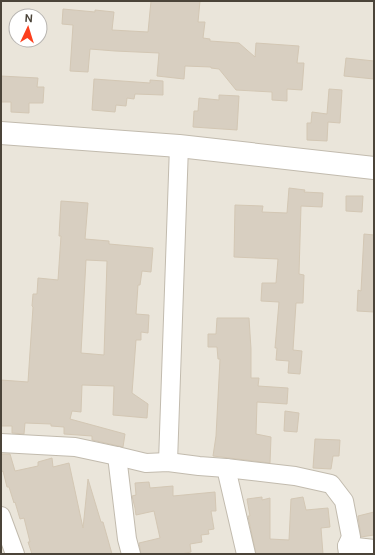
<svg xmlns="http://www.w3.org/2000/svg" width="375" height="555" font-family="'DM Sans',sans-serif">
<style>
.residential{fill:#eae5da;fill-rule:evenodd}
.building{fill:#d8cfc1;stroke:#d3c7b4;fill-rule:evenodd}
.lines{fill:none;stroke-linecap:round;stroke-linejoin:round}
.minor-casing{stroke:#c2bbae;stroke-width:20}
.tertiary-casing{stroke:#c2bbae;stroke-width:24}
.minor{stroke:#fff;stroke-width:18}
.tertiary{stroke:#fff;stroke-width:22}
</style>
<rect width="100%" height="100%" fill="#f6f3ec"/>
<!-- residential -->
<path class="residential" d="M1,1H374V554H1ZM16,16H40V40H16Z"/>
<!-- building -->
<g class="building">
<polygon points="151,1 200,1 198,22 205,22 203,38 210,39 210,41 239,43 255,57 256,43 299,46 297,63 304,63 302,90 287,89 287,101 272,100 272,92 236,90 219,69 211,68 211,67 185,66 184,79 157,76 159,53 115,51 90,49 88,72 70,71 73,25 62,24 63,9 95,12 95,10 114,12 112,30 148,32"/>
<polygon points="346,58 374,61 374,79 344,76"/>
<polygon points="1,76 38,78 37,87 44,87 43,103 29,103 29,113 11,112 11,102 1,102"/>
<polygon points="94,79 150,83 150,80 163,81 163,95 135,94 134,99 127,98 126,106 116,105 115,112 92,110"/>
<polygon points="329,89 342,90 340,123 328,122 327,141 307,140 307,123 311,123 312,112 327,114"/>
<polygon points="219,95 239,96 237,130 193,127 194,111 198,111 199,98 219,100"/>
<polygon points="289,188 305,190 304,192 323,193 322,207 301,206 299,274 304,275 303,303 296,303 293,350 302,351 300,374 288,373 289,361 276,360 277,348 275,348 279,302 261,301 262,283 276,283 278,259 234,257 235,205 263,206 262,212 287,213"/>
<polygon points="346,196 363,196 362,212 346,211"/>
<path d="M61,201L88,203L85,239L109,241V244L153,248L151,272L142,271L140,285H138L136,314L149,315L148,333L141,332V340H136L132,393L148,404L147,418L113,415L114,386L82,385L81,412L72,411L70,419L125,434L123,447L92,440V436L64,434V427L51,426V424L25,423L24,434L12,433V426H1V380L28,382L33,307L32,306L33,294H37L38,278L58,280L61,236H59ZM86,260L107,261L104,355L81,353Z"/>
<polygon points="364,234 374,235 374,312 357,311 358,290 361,291"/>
<polygon points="217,318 249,318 251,349 251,378 259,378 258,386 288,388 287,404 257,402 256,434 271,437 270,463 213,456 216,436 220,359 218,359 217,347 208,347 208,334 216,334"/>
<polygon points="285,411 299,413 297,432 284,431"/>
<polygon points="315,439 340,440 339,456 333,456 331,469 313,468"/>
<polygon points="1,454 10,454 15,471 38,466 38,462 52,458 53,467 69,463 83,528 88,479 101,522 103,522 112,554 32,554 28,542 30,542 24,518 20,519 15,502 14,503 9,487 7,487 3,471 1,472"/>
<polygon points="149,482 150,488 173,486 173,496 215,492 216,511 211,511 214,529 208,530 209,534 201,535 202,542 190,544 191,552 181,554 141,554 139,543 160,538 154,511 136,515 135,508 132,496 136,495 135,483"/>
<polygon points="262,497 262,500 270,498 270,539 289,540 291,499 303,497 306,510 328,508 330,527 321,528 323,554 256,554 248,516 250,516 247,499"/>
<polygon points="374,512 374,535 361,537 358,516"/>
</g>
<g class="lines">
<!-- minor casing -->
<g class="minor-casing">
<g id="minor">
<polyline points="1,443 75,447 117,456 146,463 168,462 199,466 226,468 295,476 331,484 344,501 351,537 347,546 348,554"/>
<polyline points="117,456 127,539 131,554"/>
<polyline points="168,462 179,146"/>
<polyline points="226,468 246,554"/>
<polyline points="1,516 15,554"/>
<polyline points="347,546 374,549"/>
</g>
</g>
<!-- tertiary casing -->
<g class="tertiary-casing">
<polyline id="tertiary" points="1,133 179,146 374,168"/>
</g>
<!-- minor -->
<use href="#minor" class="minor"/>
<!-- tertiary -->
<use href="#tertiary" class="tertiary"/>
</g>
<!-- border -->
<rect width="375" height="555" fill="none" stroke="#4b4439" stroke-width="4"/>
<!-- north arrow -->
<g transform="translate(28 28) rotate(4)"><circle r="19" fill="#ffffff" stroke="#b7b4b0"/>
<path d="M0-3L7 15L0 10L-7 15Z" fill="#fc3f1d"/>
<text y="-6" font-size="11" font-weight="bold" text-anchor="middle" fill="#4b4439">N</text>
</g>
</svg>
